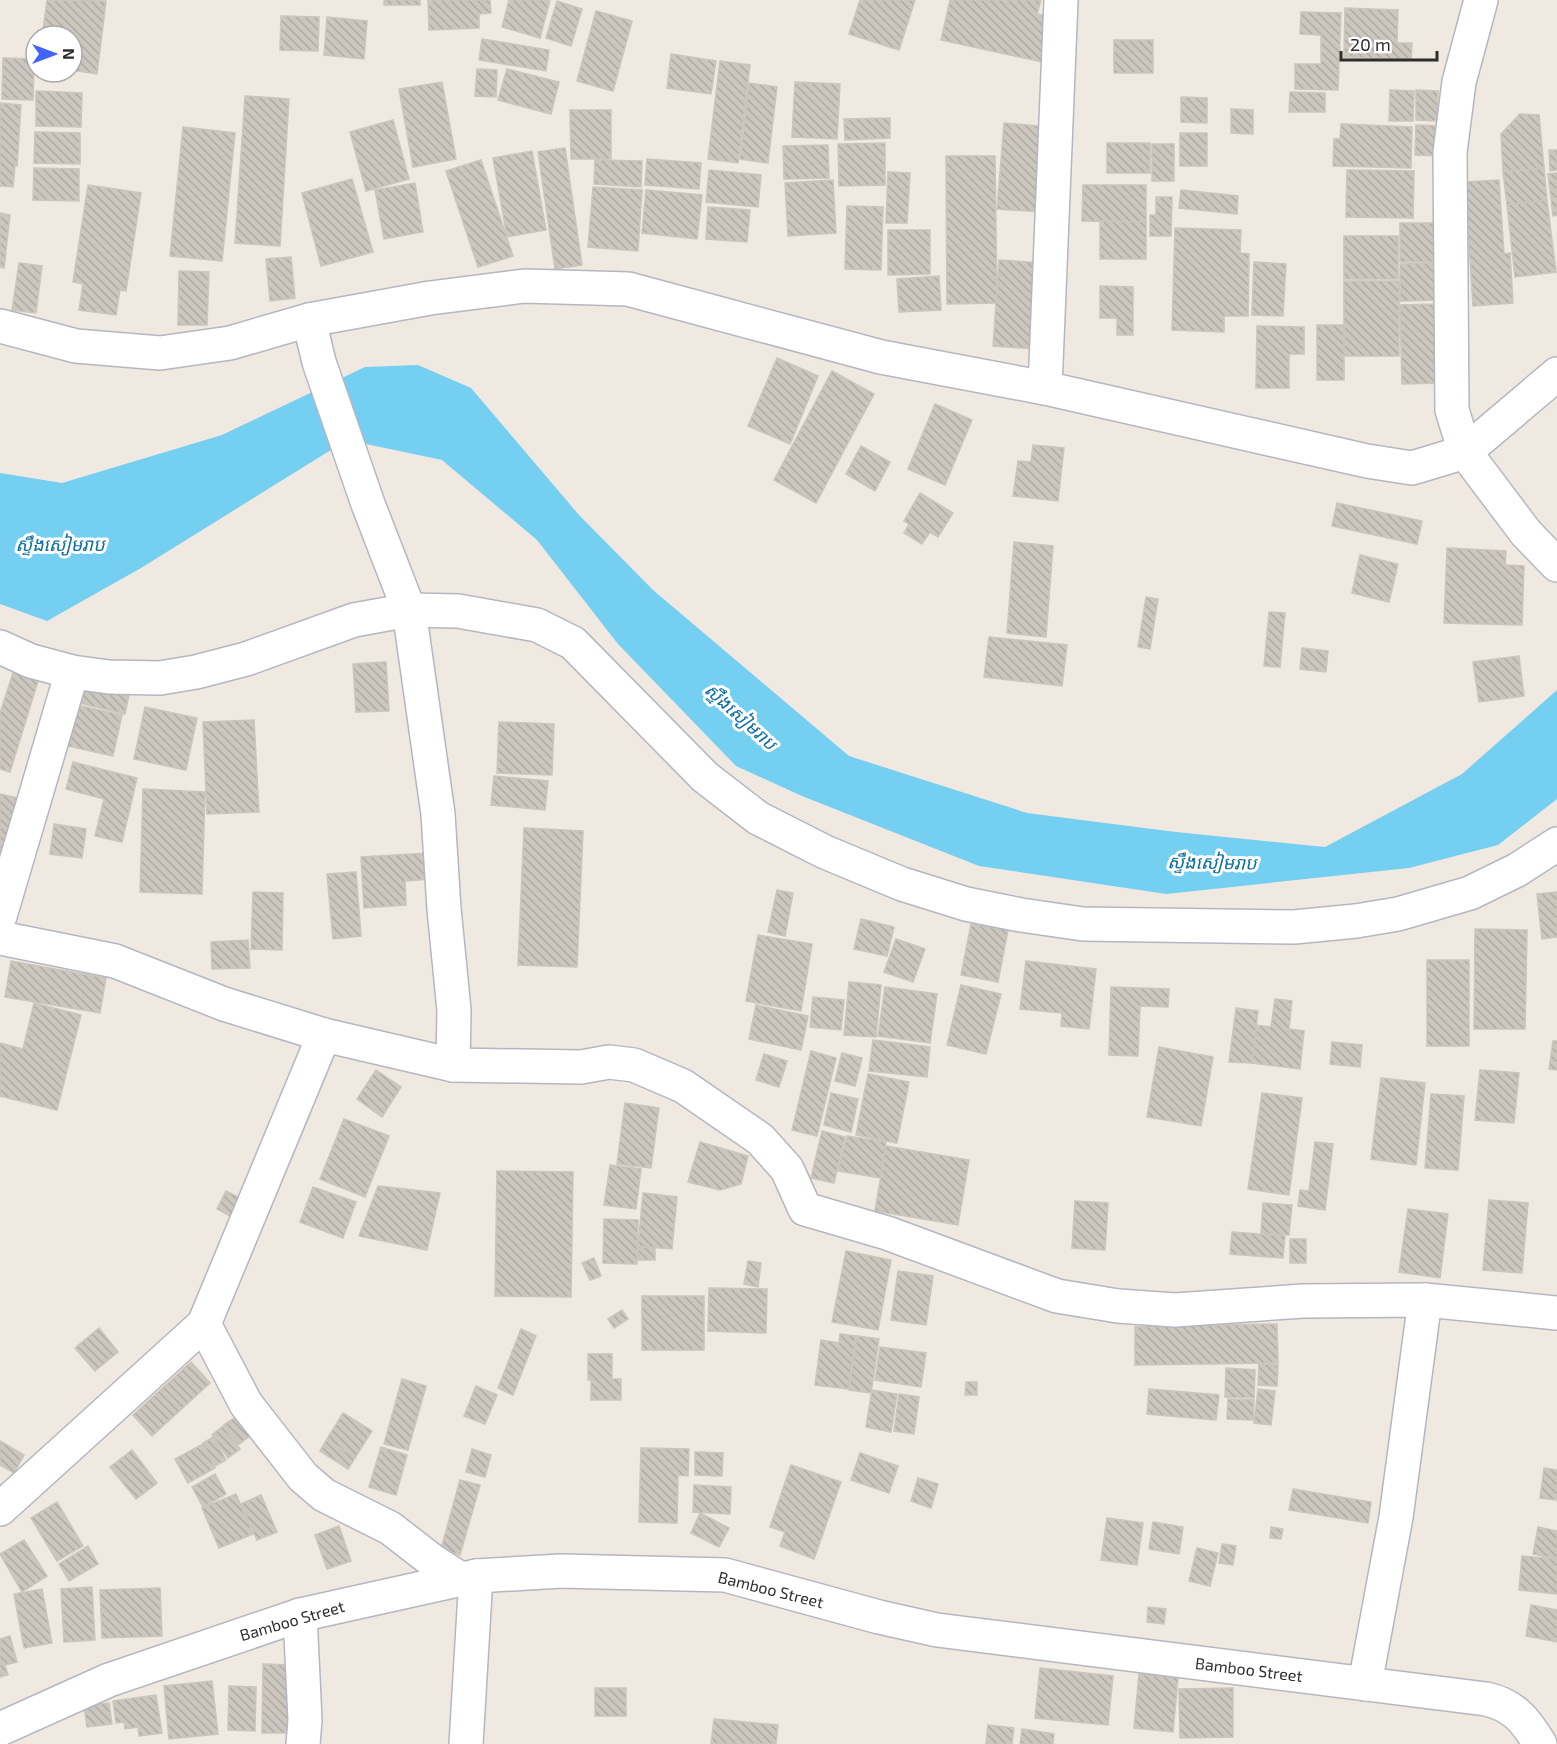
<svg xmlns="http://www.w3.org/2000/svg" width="1557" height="1744" font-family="'Exo 2','Noto Sans Khmer',sans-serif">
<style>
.water{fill:#75cff0}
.building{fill:url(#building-back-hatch);stroke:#cbc5ba;stroke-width:1.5}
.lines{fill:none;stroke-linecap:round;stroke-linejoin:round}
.minor-casing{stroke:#b4b7c1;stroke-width:36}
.tertiary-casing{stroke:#b4b7c1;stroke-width:36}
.minor{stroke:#fff;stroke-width:33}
.tertiary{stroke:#fff;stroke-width:33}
.labels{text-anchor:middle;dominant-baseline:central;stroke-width:6;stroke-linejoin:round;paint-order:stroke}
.street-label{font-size:16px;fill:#2e2e2e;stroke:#fff}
.water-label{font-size:18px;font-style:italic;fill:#0d6fa3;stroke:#fff}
</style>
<defs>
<pattern id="building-back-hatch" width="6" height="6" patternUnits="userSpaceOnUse" patternTransform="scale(1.5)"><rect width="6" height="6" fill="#cbc7bf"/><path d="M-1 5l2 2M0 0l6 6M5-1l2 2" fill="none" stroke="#afaba4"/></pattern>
</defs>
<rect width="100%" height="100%" fill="#efe9e1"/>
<!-- water -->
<polygon class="water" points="418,365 471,388 579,515 653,590 849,756 1027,813 1176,832 1325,847 1462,774 1557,690 1557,799 1498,845 1409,868 1166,894 979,866 802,796 736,766 618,644 537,540 442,460 347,440 141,568 47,621 0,604 0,473 62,483 222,435 365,367"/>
<!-- building -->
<g class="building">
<polygon points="47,0 106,1 97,74 72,70 72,36 54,36 54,33 43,30"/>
<rect x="384" y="0" width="36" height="5"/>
<polygon points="428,0 490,0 491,13 479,14 479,28 429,30"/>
<polygon points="509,0 550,0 540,38 502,27"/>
<polygon points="860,0 915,0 899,50 849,34"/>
<polygon points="950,0 1041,0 1037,14 1053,18 1043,62 941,40"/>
<polygon points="557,1 582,9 571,46 546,38"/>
<polygon points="1345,8 1398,10 1397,43 1412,43 1411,59 1344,57"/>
<polygon points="596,11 632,21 613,91 577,81"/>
<polygon points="1301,12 1341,13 1338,90 1295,89 1295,64 1321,64 1321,35 1300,34"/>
<polygon points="281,16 319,17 318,51 280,50"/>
<polygon points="327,17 367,21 364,59 324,55"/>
<polygon points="482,39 549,50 546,71 479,60"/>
<rect x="1114" y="40" width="39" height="33"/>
<polygon points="671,54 716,61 711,94 667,88"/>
<polygon points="3,58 34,59 33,100 2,99"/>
<polygon points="720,61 750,65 738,163 708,159"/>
<polygon points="477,69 497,70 496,97 475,96"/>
<polygon points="507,69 559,82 551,114 498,100"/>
<polygon points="442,82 456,159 413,167 399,89"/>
<polygon points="795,82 840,84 837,139 792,137"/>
<polygon points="749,83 777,87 768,163 740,159"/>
<polygon points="1390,90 1414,91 1413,121 1389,121"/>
<polygon points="1416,90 1438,91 1437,121 1416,120"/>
<polygon points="36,91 82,93 81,127 36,126"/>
<polygon points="1290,92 1325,93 1325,112 1289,112"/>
<polygon points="245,96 289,99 280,246 235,243"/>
<polygon points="1181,97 1207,98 1207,123 1181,122"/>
<polygon points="0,103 21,105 17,166 15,165 13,187 0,186"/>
<polygon points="1231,109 1253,110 1253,134 1231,133"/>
<polygon points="570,110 611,110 611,159 571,159"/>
<polygon points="1520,114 1539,115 1544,168 1503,172 1501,134"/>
<polygon points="890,118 890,138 845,140 844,119"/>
<polygon points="393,120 409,179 366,191 350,132"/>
<polygon points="1004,123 1048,127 1041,212 997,209"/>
<polygon points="1341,124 1412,127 1411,168 1333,166 1334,139 1340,139"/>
<polygon points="1416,125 1442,126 1441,156 1415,155"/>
<polygon points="183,127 235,133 222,261 170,256"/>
<polygon points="35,132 80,133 80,164 34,163"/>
<rect x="1180" y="133" width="27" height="33"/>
<polygon points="885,143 885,185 839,186 838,144"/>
<rect x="1107" y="143" width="43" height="30"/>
<rect x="1152" y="144" width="22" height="37"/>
<polygon points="828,145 829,178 784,179 783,146"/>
<polygon points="565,148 582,265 555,269 538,152"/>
<polygon points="1549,150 1557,150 1557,170 1550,171"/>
<polygon points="532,151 546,230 507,237 493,158"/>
<polygon points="946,156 995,156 997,303 947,304"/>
<polygon points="647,159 701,163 699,189 645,185"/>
<polygon points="481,160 513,256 478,267 446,171"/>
<polygon points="595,160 642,161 641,187 594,184"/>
<polygon points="34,168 79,169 79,201 33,200"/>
<polygon points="1544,168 1547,200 1507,205 1503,172"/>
<polygon points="709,170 761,175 758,207 706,202"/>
<polygon points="1347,170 1414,171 1413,218 1346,217"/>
<polygon points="888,172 910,173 907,223 886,223"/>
<polygon points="1557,173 1557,215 1553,216 1548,174"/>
<polygon points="352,179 373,252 321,266 302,193"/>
<polygon points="833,180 836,233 788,236 785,183"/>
<polygon points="1499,180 1504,254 1510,253 1513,303 1473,306 1465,182"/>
<polygon points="415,183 423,232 384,239 375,190"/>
<polygon points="88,185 141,193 126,291 120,290 116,315 79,310 83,284 73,282"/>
<polygon points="1083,185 1146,185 1146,222 1082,221"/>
<polygon points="593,187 642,190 638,251 588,247"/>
<polygon points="646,190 702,195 697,239 642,233"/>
<polygon points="1181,190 1238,196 1237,214 1179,208"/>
<polygon points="1156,197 1172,197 1171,236 1150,236 1150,215 1156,215"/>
<polygon points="1547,200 1556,272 1515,277 1507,205"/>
<polygon points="847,206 883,207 881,270 845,269"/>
<polygon points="708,207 750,210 747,242 706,239"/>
<polygon points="0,213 10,215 4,268 0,267"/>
<polygon points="1100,221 1146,222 1146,259 1100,259"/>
<rect x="1400" y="223" width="43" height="39"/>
<polygon points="1175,228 1241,230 1240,253 1249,254 1248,316 1224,316 1224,332 1172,330"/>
<polygon points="888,230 930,230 930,274 888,275"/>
<rect x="1344" y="236" width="54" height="43"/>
<polygon points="291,257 295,298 270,301 266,259"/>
<polygon points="999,260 1042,263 1036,349 993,346"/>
<polygon points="1254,262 1286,264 1283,316 1252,315"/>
<polygon points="19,263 42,266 36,313 12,310"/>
<polygon points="1439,263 1440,300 1400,301 1400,264"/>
<polygon points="179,271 209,272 207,325 178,325"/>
<polygon points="939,276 941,310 899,312 897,279"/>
<rect x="1344" y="281" width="55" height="75"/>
<polygon points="1100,286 1133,287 1133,335 1117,335 1117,318 1100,318"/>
<polygon points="1440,304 1441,383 1402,384 1400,305"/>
<rect x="1317" y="325" width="27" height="55"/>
<polygon points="1257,326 1304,327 1304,354 1289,354 1289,388 1256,388"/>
<polygon points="777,358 818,376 790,444 748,426"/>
<polygon points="832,371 874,394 816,503 774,480"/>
<polygon points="935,404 972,420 945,485 908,469"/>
<polygon points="1033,445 1064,448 1058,501 1013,496 1018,461 1031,462"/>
<polygon points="861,446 890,462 875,491 846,474"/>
<polygon points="920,493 953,513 938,537 930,532 922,544 904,533 909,524 904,521"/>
<polygon points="1337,503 1422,521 1417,544 1332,526"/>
<polygon points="1014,542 1053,546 1046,637 1007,633"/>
<polygon points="1447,548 1506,551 1505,565 1524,566 1522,625 1444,623"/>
<polygon points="1360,555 1398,564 1389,602 1352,593"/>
<polygon points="1146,597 1158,599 1150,649 1138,647"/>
<polygon points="1269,612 1285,613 1280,667 1264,666"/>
<polygon points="989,637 1067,645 1062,686 984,677"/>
<polygon points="1302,648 1328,651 1326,672 1300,669"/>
<polygon points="1519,656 1524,696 1479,702 1473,662"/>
<polygon points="386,662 389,711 356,712 353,664"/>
<polygon points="14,670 39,678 10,772 0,769 0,713"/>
<polygon points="84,680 130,690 125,714 79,703"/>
<polygon points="77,705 122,715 113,756 68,746"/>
<polygon points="145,707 197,718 186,770 134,759"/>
<polygon points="254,720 259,812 207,814 203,722"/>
<polygon points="499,722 554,724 552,775 497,773"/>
<polygon points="73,762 137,778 122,842 95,836 104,799 66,789"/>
<polygon points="494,776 548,781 545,810 491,805"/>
<polygon points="143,789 205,792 202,894 140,892"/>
<polygon points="0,794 18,798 0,880"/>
<polygon points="54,824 86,829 82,858 50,854"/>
<polygon points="524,828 583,831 577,967 518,965"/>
<polygon points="429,853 430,879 405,881 406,905 364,908 361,857"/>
<polygon points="356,872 361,936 333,939 327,874"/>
<polygon points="777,890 793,893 785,936 768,932"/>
<polygon points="253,892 283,893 282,950 251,949"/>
<polygon points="1557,892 1557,937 1542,939 1537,894"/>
<polygon points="861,919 894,927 887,956 854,949"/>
<polygon points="971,924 1008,930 998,982 961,975"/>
<polygon points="1475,929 1527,930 1525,1029 1474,1029"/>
<polygon points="758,935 812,944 801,1011 746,1001"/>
<polygon points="896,939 925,949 913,982 884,972"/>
<polygon points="248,940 250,968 212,969 211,942"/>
<rect x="1427" y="960" width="42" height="86"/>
<polygon points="11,961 106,978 100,1013 5,997"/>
<polygon points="1026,961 1096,969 1089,1029 1061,1026 1062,1013 1020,1009"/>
<polygon points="849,982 881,985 876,1037 844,1035"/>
<polygon points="961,985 1001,994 986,1054 947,1045"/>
<polygon points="885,987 937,994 930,1043 878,1036"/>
<polygon points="1111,987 1169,989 1168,1007 1140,1006 1138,1056 1109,1055"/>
<polygon points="813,997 844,1000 841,1030 810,1027"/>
<polygon points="1275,999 1292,1001 1289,1029 1304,1031 1300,1069 1252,1063 1256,1025 1271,1027"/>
<polygon points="34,1003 81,1015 57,1110 0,1096 0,1043 23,1049"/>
<polygon points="756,1005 808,1016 801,1050 749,1039"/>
<polygon points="1236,1008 1258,1011 1252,1063 1229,1062"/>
<polygon points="873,1040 930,1047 927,1077 869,1071"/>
<polygon points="1553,1041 1557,1041 1557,1070 1549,1069"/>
<polygon points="1332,1042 1362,1045 1360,1067 1330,1064"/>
<polygon points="1159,1047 1213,1057 1201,1126 1147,1117"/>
<polygon points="811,1051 836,1058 817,1136 792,1130"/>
<polygon points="842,1053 862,1058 855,1086 835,1081"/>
<polygon points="764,1054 787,1061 779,1087 756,1080"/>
<polygon points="376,1070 401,1087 382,1117 357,1099"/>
<polygon points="1480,1070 1519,1073 1514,1123 1475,1120"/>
<polygon points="868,1074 909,1082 897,1143 856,1135"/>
<polygon points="1381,1078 1425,1083 1416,1165 1371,1159"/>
<polygon points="831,1093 858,1099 851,1132 824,1125"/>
<polygon points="1262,1093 1302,1098 1289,1195 1248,1189"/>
<polygon points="1431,1094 1464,1096 1458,1170 1425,1168"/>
<polygon points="625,1103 659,1108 651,1168 617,1164"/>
<polygon points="344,1119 389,1136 365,1197 320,1179"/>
<polygon points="822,1131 845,1137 834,1183 811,1178"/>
<polygon points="847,1136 886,1142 880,1178 838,1171"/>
<polygon points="700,1142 748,1156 741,1184 720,1190 688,1182"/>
<polygon points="1315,1142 1333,1144 1325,1210 1298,1206 1300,1190 1309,1191"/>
<polygon points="886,1146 969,1160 958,1225 875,1211"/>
<polygon points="610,1165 641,1169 636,1209 604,1205"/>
<polygon points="497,1171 573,1172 571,1297 495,1296"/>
<polygon points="378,1186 440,1193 427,1250 359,1236"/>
<polygon points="313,1187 356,1202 343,1238 300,1222"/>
<polygon points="226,1191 248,1202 239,1221 217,1209"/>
<polygon points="643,1193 677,1197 672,1249 638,1246"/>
<polygon points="1489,1200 1528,1203 1522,1273 1483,1270"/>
<polygon points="1075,1201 1108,1203 1105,1250 1072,1248"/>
<polygon points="1263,1203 1292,1205 1289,1235 1261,1233"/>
<polygon points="1408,1209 1448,1214 1440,1278 1399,1272"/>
<polygon points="604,1219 638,1220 637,1264 603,1263"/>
<polygon points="1232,1232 1285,1236 1283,1258 1230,1254"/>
<rect x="1290" y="1239" width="16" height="24"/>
<polygon points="638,1247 655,1248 655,1260 638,1260"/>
<polygon points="846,1251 891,1260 878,1330 832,1322"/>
<polygon points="594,1258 601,1276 590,1280 582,1263"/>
<polygon points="748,1261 761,1263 758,1287 744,1284"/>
<polygon points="898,1271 933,1276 926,1325 891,1320"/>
<polygon points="709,1288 767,1289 766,1333 708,1331"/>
<rect x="642" y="1296" width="62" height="54"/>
<polygon points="622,1310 628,1319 614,1328 608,1319"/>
<polygon points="1277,1324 1278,1363 1135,1365 1135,1327"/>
<polygon points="99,1328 118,1352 95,1371 75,1348"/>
<polygon points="521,1329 536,1336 513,1395 498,1388"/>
<polygon points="840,1334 856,1336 848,1389 815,1385 821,1340 839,1343"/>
<polygon points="857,1336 879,1339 871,1393 849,1390"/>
<polygon points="880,1347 926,1353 921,1387 875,1380"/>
<polygon points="588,1354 612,1354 612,1379 621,1379 621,1400 591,1400 591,1380 588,1380"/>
<polygon points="191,1362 210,1383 152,1436 133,1415"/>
<polygon points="1259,1364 1278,1365 1277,1386 1258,1385"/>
<polygon points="1226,1368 1255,1370 1254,1398 1225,1397"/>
<polygon points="402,1379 426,1386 408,1450 384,1444"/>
<polygon points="966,1382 977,1382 977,1395 965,1395"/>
<polygon points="476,1386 497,1395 485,1424 464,1416"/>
<polygon points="1149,1389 1219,1395 1216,1420 1147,1414"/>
<polygon points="1258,1389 1275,1391 1271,1425 1254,1423"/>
<polygon points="872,1390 897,1394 891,1432 866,1427"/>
<polygon points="899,1394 919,1397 914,1434 894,1431"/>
<polygon points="1228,1399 1254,1400 1253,1420 1227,1419"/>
<polygon points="343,1413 372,1431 355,1458 327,1439"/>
<polygon points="237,1416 250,1436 238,1445 224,1425"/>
<polygon points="223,1426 240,1449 228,1458 212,1435"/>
<polygon points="213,1437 226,1460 215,1466 203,1443"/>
<polygon points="327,1439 355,1458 348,1469 320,1451"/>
<polygon points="0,1441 24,1455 14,1473 0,1465"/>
<polygon points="203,1444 215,1468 188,1483 175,1459"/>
<polygon points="381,1447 407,1455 396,1495 369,1487"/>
<polygon points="641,1448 689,1449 688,1476 678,1475 677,1523 639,1522"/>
<polygon points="472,1449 491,1455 485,1477 466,1472"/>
<polygon points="132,1450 157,1483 136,1499 110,1467"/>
<polygon points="695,1452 723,1453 722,1476 695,1475"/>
<polygon points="860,1453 898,1466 889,1493 851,1480"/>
<polygon points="791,1465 841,1482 814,1559 780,1546 785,1532 770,1527"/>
<polygon points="1544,1468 1557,1470 1557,1500 1540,1498"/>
<polygon points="215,1474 226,1494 203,1507 192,1487"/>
<polygon points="918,1478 938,1484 931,1508 911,1501"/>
<polygon points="460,1480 480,1485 460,1555 441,1549"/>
<polygon points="694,1485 731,1487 730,1514 693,1512"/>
<polygon points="1293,1489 1371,1502 1368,1523 1289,1510"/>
<polygon points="236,1494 253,1534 219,1548 202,1508"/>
<polygon points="261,1495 277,1532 257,1540 241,1504"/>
<polygon points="57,1502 83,1546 57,1561 31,1518"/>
<polygon points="700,1513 729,1528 719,1547 691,1533"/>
<polygon points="1107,1518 1143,1523 1137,1565 1101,1560"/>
<polygon points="1153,1522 1183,1527 1179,1554 1149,1549"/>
<polygon points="339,1526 351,1561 327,1569 315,1535"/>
<polygon points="1271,1527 1283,1529 1281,1539 1270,1538"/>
<polygon points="1538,1527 1557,1531 1557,1559 1533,1554"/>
<polygon points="24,1540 47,1576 22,1592 0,1554"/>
<polygon points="1222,1544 1236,1546 1233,1565 1219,1563"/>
<polygon points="88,1546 98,1564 69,1581 59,1564"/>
<polygon points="1197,1548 1218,1553 1210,1586 1189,1581"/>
<polygon points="1522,1556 1557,1559 1557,1594 1519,1590"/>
<polygon points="92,1587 95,1640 64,1642 61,1589"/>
<polygon points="160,1588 162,1636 102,1638 100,1590"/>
<polygon points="42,1589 52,1643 24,1648 14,1594"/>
<polygon points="1531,1605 1557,1610 1557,1642 1526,1636"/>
<polygon points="1148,1607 1166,1609 1164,1624 1147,1622"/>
<polygon points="10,1636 17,1662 5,1665 8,1675 0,1677 0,1639"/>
<polygon points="263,1664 294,1665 292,1733 262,1733"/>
<polygon points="1040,1668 1113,1676 1108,1725 1035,1718"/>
<polygon points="1139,1674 1178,1678 1173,1732 1134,1728"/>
<polygon points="212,1681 218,1734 169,1739 164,1686"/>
<polygon points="229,1686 256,1687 255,1731 228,1730"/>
<rect x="595" y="1688" width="31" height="28"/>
<polygon points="1233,1688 1233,1737 1180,1738 1179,1689"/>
<polygon points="156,1695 162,1733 139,1736 138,1727 125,1729 124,1722 116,1723 113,1701"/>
<polygon points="109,1703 112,1724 87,1727 84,1706"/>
<polygon points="714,1719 778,1725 776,1744 711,1744"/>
<polygon points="988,1725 1014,1728 1012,1744 986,1744"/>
<polygon points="1022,1729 1054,1734 1053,1744 1020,1744"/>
</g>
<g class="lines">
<!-- minor casing -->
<g class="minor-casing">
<g id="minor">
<polyline points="309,320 319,362 368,504 409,610 438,814 444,909 454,1010 453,1065"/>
<polyline points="1045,388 1061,0"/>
<polyline points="1465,452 1452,410 1450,152 1459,82 1481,0"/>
<polyline points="0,647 31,661 72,672 109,677 160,678 196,672 246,659 354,620 409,610 458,611 537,625 573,643 705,777 758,818 825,852 902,884 966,904 1021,915 1083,924 1294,927 1356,921 1398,914 1470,893 1517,870 1557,844"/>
<polyline points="0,916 72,672"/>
<polyline points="0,938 115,961 224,1004 324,1035 453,1065 581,1067 609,1062 634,1065 683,1086 760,1139 787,1169 805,1209 887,1233 1057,1296 1118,1306 1175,1310 1303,1301 1425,1300 1557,1313"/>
<polyline points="204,1324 246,1404 303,1477 324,1495 390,1528 434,1562 459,1578"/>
<polyline points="0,1509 204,1324 324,1035"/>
<polyline points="300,1615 305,1720 303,1744"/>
<polyline points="1365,1684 1396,1517 1425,1300"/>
<polyline points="466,1744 476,1576"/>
</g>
</g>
<!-- tertiary casing -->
<g class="tertiary-casing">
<g id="tertiary">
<polyline points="0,326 76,346 160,353 230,343 309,320 430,298 524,286 628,289 881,357 1045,388 1367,461 1412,468 1465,452 1557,374"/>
<polyline points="1465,452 1526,533 1557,565"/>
<path d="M0,1729L109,1680L300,1615L476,1576L561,1571L725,1575L879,1617L937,1630L1486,1699C1514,1705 1526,1721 1540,1744"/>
</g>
</g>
<!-- minor -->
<use href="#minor" class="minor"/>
<!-- tertiary -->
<use href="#tertiary" class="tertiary"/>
</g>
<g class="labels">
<!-- street labels -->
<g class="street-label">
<text transform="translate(771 1589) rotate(14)">Bamboo Street</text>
<text transform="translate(292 1620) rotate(-16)">Bamboo Street</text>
<text transform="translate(1249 1669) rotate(7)">Bamboo Street</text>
</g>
<!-- water labels -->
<g class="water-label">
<text x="60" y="544">ស្ទឹងសៀមរាប</text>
<text transform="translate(741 716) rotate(42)">ស្ទឹងសៀមរាប</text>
<text transform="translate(1212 862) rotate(1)">ស្ទឹងសៀមរាប</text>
</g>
</g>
<!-- north arrow -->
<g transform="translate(54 54) rotate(90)"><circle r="28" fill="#ffffff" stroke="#ababab" stroke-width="1.5"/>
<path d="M0-4.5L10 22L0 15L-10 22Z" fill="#4264fb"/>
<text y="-9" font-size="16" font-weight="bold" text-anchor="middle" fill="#2e2e2e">N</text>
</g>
<!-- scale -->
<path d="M1341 51v9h96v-9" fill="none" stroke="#2e2e2e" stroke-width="3"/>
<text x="1350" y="51" font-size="18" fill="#2e2e2e" stroke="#ffffff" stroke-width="4.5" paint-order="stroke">20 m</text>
</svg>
